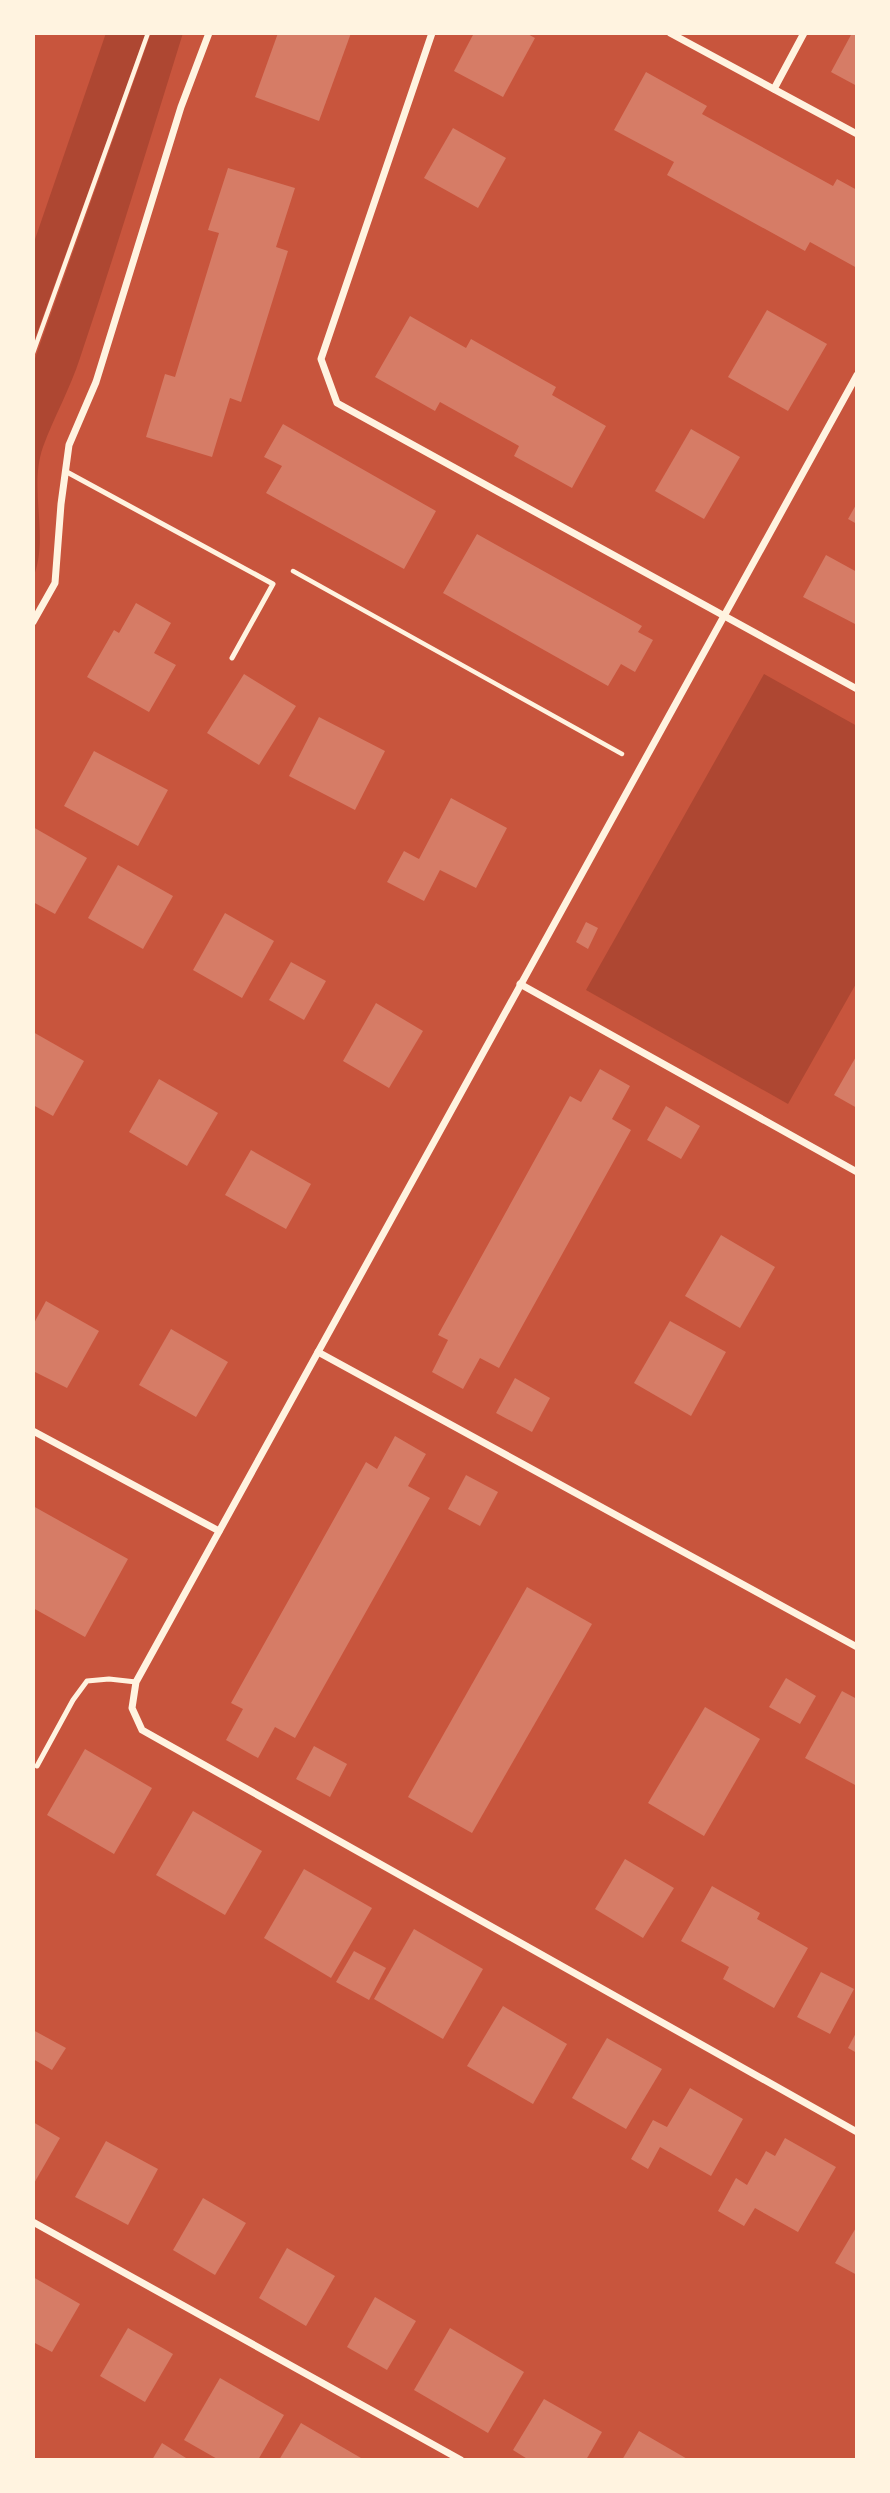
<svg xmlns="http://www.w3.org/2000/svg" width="890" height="2493" font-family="'Sofia Sans Condensed',sans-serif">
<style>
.green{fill:#ae4732}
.building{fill:#d67c66}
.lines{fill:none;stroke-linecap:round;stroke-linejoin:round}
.path{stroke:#fff3e0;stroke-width:4.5}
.service{stroke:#fff3e0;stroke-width:5}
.minor{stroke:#fff3e0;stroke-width:7}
</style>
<rect width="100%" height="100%" fill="#c8553d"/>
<!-- green -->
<g class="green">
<polygon points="106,33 146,33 33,344 33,245"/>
<path d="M151,33H183C149,142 116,251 80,358C70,389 54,417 43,447C28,489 50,537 33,578V364Z"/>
<polygon points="764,674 857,726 857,982 788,1104 586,990"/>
</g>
<!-- building -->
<g class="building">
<polygon points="278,33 351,33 319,121 255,97"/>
<polygon points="474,33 526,33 535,38 503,97 454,71"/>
<polygon points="852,33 857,33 857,86 831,72"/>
<polygon points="646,72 707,106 702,114 833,186 837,179 857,190 857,268 810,242 805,251 667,175 674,162 614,130"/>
<polygon points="453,128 506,158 478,208 424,178"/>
<polygon points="228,168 295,188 276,247 288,251 241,402 230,398 212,457 146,437 165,374 175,377 219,233 208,230"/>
<polygon points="767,310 827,344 788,411 728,377"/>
<polygon points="410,316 466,348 471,339 556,387 552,395 606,426 572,488 514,456 519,446 440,402 435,411 375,377"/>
<polygon points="283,424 436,511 404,569 266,493 282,466 264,457"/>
<polygon points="691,429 740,457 704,519 655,491"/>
<polygon points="857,503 857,524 848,519"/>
<polygon points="477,534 642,626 638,632 653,640 635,672 621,664 608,686 443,593"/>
<polygon points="826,555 857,572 857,625 803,597"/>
<polygon points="136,603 171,623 154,653 176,665 149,712 87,677 114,630 119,633"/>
<polygon points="244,674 296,706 259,765 207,733"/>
<polygon points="319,717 385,751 355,810 289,776"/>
<polygon points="94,751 168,790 138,846 64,806"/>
<polygon points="451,798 507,828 476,888 440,870 424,901 387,882 404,851 419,859"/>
<polygon points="33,827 87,858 55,914 33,902"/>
<polygon points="118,865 173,896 143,949 88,918"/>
<polygon points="225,913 274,941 242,998 193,970"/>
<polygon points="586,922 598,928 588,949 576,942"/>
<polygon points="291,962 326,981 304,1020 269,1000"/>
<polygon points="376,1003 423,1031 389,1088 343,1061"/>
<polygon points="33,1032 84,1061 53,1116 33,1105"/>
<polygon points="857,1055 857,1108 834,1095"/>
<polygon points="600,1069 630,1086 612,1119 631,1130 499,1368 480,1358 463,1389 432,1372 448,1340 438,1335 570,1096 581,1102"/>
<polygon points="159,1079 218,1113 187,1166 129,1132"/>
<polygon points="666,1106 700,1126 681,1159 647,1140"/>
<polygon points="251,1150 311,1184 286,1229 225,1195"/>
<polygon points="721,1235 775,1267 740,1328 685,1296"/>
<polygon points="46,1301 99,1331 67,1388 33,1371 33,1325"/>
<polygon points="670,1321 726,1352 691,1416 634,1383"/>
<polygon points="171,1329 228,1362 196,1417 139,1385"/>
<polygon points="515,1378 550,1398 532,1432 496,1413"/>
<polygon points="395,1436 426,1454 408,1486 430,1498 295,1738 275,1727 258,1758 226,1740 243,1709 231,1703 366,1462 377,1469"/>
<polygon points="466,1475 498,1492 480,1526 448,1509"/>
<polygon points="33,1506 128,1559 85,1637 33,1608"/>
<polygon points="527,1587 592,1624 472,1833 408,1797"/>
<polygon points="786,1678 816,1696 800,1724 769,1707"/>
<polygon points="842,1691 857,1699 857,1786 805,1758"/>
<polygon points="705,1707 760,1739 704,1836 648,1803"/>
<polygon points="314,1746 347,1764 330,1797 296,1779"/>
<polygon points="85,1749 152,1788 114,1854 47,1815"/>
<polygon points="193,1811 262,1851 225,1915 156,1875"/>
<polygon points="625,1859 674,1888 643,1938 595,1909"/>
<polygon points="304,1869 372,1908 331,1978 264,1938"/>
<polygon points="712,1886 760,1913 757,1919 808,1948 774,2008 723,1979 729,1967 681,1941"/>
<polygon points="414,1929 483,1969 443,2039 374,1999"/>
<polygon points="354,1951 386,1968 369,2000 336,1982"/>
<polygon points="821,1972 854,1989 830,2034 797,2017"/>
<polygon points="503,2006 567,2044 533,2104 467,2066"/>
<polygon points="33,2030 66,2048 52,2070 33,2059"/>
<polygon points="857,2031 857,2053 848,2048"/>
<polygon points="607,2038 662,2069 626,2129 572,2098"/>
<polygon points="690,2088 743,2119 711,2176 660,2147 648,2169 631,2159 653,2120 667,2127"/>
<polygon points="33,2122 60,2138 33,2185"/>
<polygon points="785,2138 836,2167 798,2232 755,2208 744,2226 718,2211 736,2178 747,2185 766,2151 775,2156"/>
<polygon points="106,2141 158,2169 128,2225 75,2197"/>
<polygon points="203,2198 246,2223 215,2275 173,2250"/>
<polygon points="857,2226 857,2275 835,2263"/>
<polygon points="287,2248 335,2276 306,2326 259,2298"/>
<polygon points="33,2277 80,2304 52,2352 33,2342"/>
<polygon points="375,2297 416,2321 387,2370 347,2347"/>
<polygon points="128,2328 173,2354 145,2402 100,2376"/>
<polygon points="450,2328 524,2372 488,2433 414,2390"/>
<polygon points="220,2378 284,2415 258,2460 219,2460 184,2440"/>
<polygon points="544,2399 602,2432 586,2460 529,2460 513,2450"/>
<polygon points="301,2423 361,2458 360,2460 279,2460"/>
<polygon points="639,2431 689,2460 622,2460"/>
<polygon points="162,2443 186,2458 185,2460 152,2460"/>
</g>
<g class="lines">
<!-- path -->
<g class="path">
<polyline points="33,353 148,33"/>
<polyline points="293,571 622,754"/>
</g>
<!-- service -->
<g class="service">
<polyline points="65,471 273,584 232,658"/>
<polyline points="37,1766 73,1700 87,1681 109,1679 136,1682"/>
</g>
<!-- minor -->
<g class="minor">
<polyline points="432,33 321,359 337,403 857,689"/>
<polyline points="670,33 857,134"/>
<polyline points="774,89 804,33"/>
<polyline points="857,375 136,1682 132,1708 142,1730 857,2132"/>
<polyline points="33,622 55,583 61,504 69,445 96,382 181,107 209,33"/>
<polyline points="520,984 857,1172"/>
<polyline points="318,1352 857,1647"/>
<polyline points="33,1431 219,1531"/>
<polyline points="33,2222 461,2460"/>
</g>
</g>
<!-- border -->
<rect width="890" height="2493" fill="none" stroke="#fff3e0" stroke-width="70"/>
</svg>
